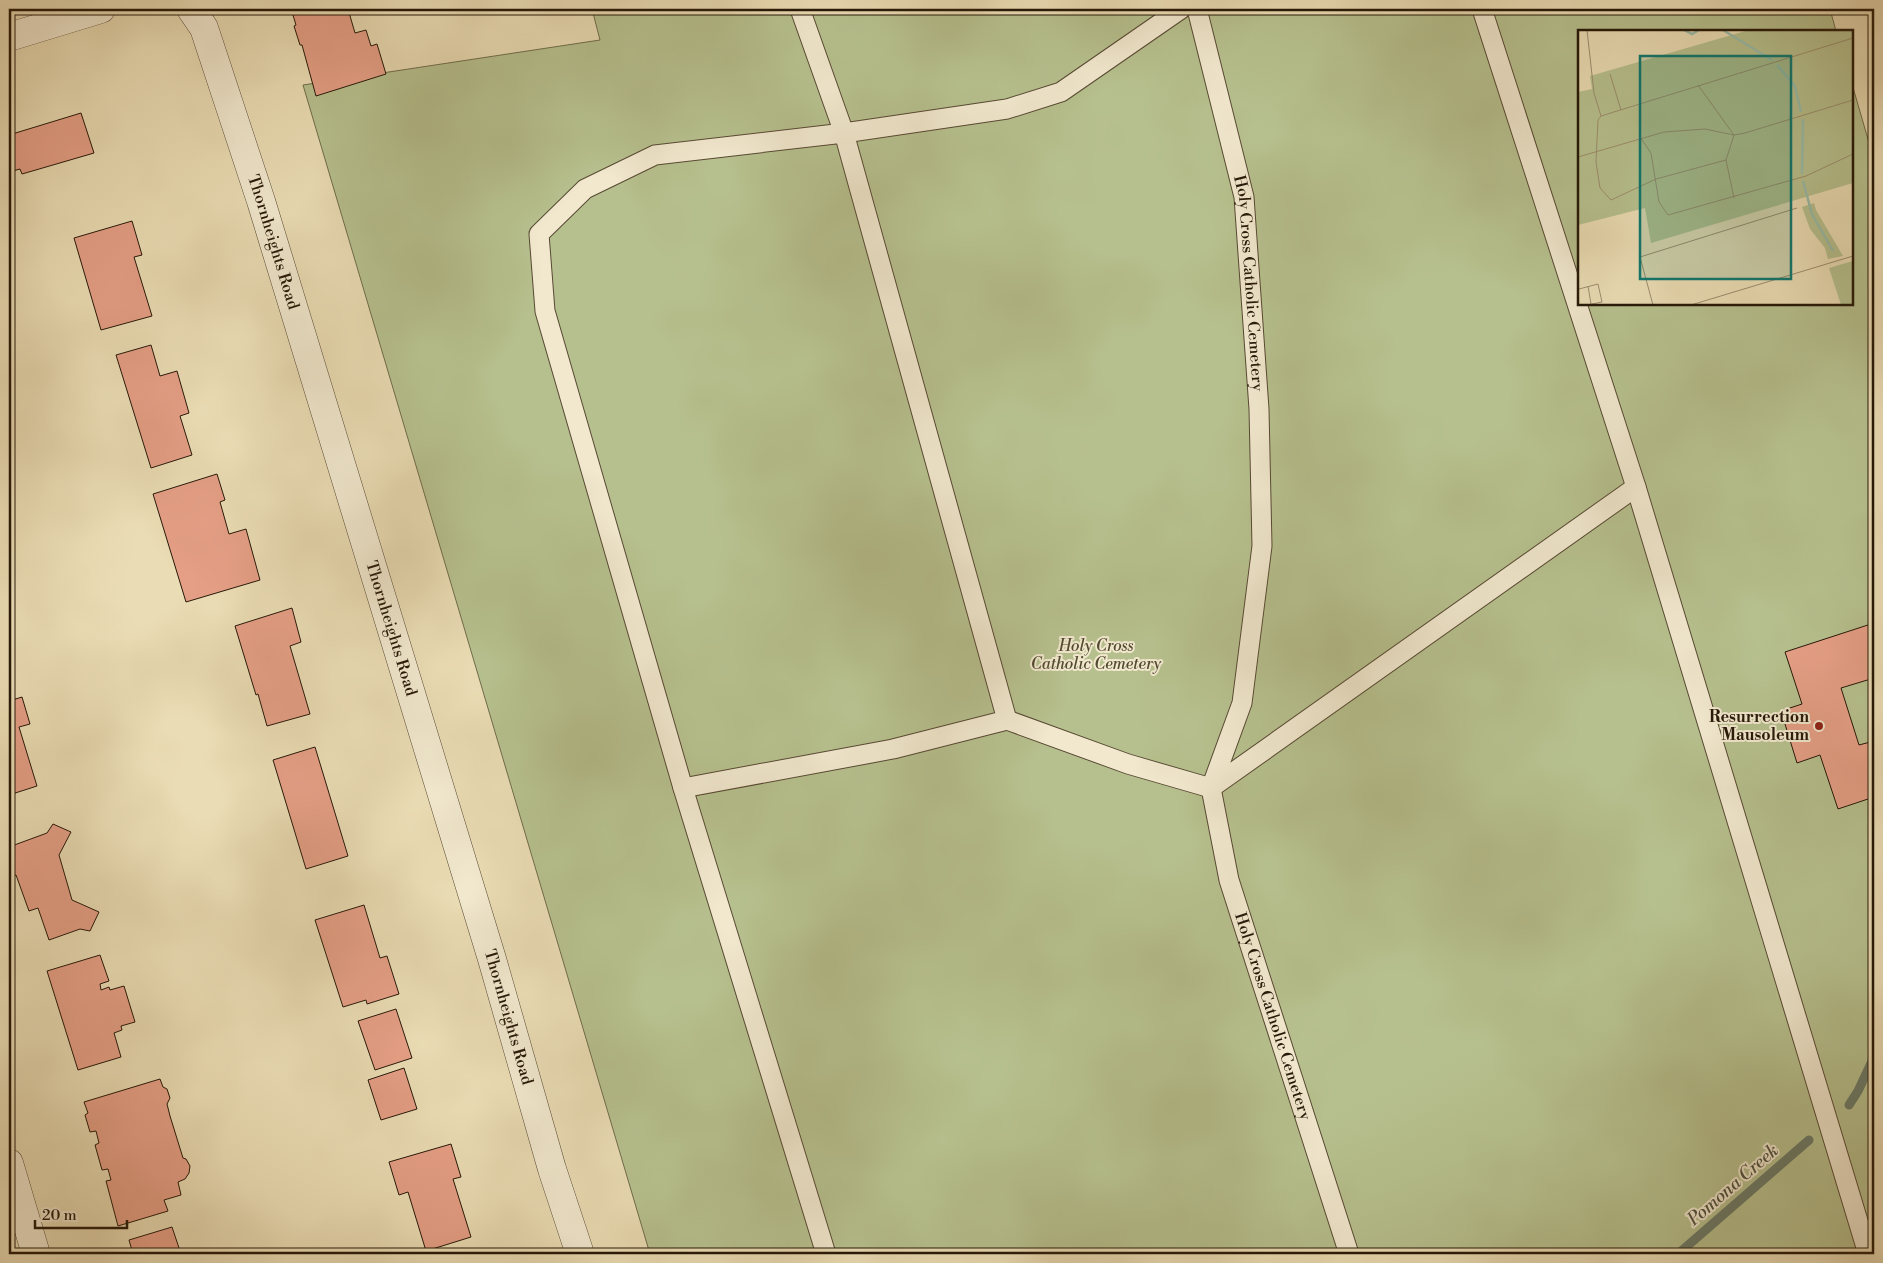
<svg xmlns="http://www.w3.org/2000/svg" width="1883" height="1263" font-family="'Libre Bodoni',serif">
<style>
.green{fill:#b6c08e;stroke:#6e6c4b}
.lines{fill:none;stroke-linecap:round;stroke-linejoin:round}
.stream{stroke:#6a7a68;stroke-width:9}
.building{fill:#e59f86;stroke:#261808}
.lane-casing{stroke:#574933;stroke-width:21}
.street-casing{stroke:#574933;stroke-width:29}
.lane{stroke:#f1e8ce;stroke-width:19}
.street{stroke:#f1e8ce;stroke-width:28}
.poi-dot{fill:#8f2418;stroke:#f1e8ce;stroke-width:2}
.labels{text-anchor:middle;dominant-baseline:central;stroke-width:4;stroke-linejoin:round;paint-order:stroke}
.street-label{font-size:16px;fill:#261808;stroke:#f1e8ce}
.park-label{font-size:16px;font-style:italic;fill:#514a30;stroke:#f1e8ce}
.poi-label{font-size:16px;font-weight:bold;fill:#261808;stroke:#f1e8ce;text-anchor:end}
.water-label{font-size:18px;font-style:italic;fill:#4e5140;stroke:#f1e8ce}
.inset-river{fill:none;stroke:#98bca8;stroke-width:2.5}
.inset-road{fill:none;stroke:#9c8e6f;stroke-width:1}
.view{fill:#0f766e;fill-opacity:0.15;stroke:#0f766e;stroke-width:2.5}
.inset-edge{fill:none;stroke:#261808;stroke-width:2.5}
</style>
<rect width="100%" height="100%" fill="#eadcb4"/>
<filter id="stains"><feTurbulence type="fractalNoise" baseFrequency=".004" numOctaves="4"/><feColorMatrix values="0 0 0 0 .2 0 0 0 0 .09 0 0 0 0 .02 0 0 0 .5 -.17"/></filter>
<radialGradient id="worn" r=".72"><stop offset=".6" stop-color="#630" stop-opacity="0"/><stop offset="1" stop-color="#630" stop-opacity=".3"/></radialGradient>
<!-- green -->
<polygon class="green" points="592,9 1830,9 1836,31 1579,31 1579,304 1852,304 1852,84 1874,160 1874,1254 650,1254 303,85 600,40"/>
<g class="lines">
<!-- stream -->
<g class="stream">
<polyline points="1849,1105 1858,1091 1874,1057"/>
<polyline points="1678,1254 1809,1140"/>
</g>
</g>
<!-- building -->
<g class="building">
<polygon points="297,9 342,9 343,11 348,9 355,33 366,30 371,46 377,44 386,74 316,96 302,45 300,45 294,26 296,25 292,12"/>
<polygon points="81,113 94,153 22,174 20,169 9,172 9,135"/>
<polygon points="132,221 142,255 134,257 152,316 101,330 74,238"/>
<polygon points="151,345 160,376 177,371 189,413 180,416 192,455 151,468 116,355"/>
<polygon points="217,474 225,500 220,502 229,534 246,529 260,580 186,602 153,494"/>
<polygon points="292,608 301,642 290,646 310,714 267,726 258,694 256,695 235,626"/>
<polygon points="1874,623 1874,678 1841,688 1859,745 1874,741 1874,797 1838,809 1820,755 1797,763 1781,711 1802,704 1785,652"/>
<polygon points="22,697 30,724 19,727 37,786 9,795 9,701"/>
<polygon points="315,747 348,856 306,869 273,760"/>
<polygon points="53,824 71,832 59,855 72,900 99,912 90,931 80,929 49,940 38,908 29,911 16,875 9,877 9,859 10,859 9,847 47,833"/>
<polygon points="364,905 380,958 387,956 399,994 367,1004 366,1000 343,1007 315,920"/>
<polygon points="100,955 109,981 100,984 101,990 109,987 110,990 124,986 135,1022 121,1026 122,1030 114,1033 121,1057 78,1070 47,971"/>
<polygon points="396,1009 412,1058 375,1070 358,1021"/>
<polygon points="404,1068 417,1109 381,1120 368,1080"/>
<polygon points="160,1079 163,1087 167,1089 170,1098 167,1104 170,1116 183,1158 186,1159 190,1166 189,1173 185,1179 178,1182 181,1195 164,1200 168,1211 118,1226 106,1181 111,1180 108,1169 102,1170 95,1145 99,1143 96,1131 90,1132 85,1115 88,1113 84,1102"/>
<polygon points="451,1144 461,1177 453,1179 471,1237 426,1251 408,1192 399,1195 389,1162"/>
<polygon points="172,1227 181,1254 133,1254 129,1240"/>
</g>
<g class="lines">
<!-- lane casing -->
<g class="lane-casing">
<g id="lane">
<polyline points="800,9 844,133 1007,720"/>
<path id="s1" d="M1197,9L1244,197L1259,409L1262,546L1242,703L1211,788L1229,880L1349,1254"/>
<polyline points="1482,9 1636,487 1868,1254"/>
<polyline points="683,788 893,749 1007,720 1128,764 1211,788 1636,487"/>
<polyline points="826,1254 683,788 545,311 539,234 585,189 655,155 844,133 1007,109 1061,92 1181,9"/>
</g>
</g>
<!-- street casing -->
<g class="street-casing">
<g id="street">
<path id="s2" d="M191,9L204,28L261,201L492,959L552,1169L580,1254"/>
<polyline points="9,37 101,9"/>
<polyline points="9,1163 36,1254"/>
</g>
</g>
<!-- lane -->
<use href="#lane" class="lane"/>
<!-- street -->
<use href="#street" class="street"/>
</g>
<!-- markers -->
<circle class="poi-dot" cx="1819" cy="726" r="5"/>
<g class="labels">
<!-- street labels -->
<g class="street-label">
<text stroke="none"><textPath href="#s2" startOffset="248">Thornheights Road</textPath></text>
<text stroke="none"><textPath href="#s1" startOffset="280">Holy Cross Catholic Cemetery</textPath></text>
<text stroke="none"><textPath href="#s2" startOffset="652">Thornheights Road</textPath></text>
<text stroke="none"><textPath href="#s2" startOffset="1058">Thornheights Road</textPath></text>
<text stroke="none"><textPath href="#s1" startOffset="1029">Holy Cross Catholic Cemetery</textPath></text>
</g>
<!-- park labels -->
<g class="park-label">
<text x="1096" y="646">Holy Cross<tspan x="1096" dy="18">Catholic Cemetery</tspan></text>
</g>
<!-- poi labels -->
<g class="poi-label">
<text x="1809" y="717">Resurrection<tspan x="1809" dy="18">Mausoleum</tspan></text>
</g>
<!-- water labels -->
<g class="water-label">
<text transform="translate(1733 1185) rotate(-41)">Pomona Creek</text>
</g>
</g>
<!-- overview -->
<g transform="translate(1578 30)">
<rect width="275" height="275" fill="#eadcb4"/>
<path d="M171,0H275V153L73,213L67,178L0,195V62L14,59L12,46ZM236,173L238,180L265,226L250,229L247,218L232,199L224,177ZM275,231V275H263L251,238Z" fill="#b6c08e"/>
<path class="inset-river" d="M106,0L114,4L121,0M145,0L194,30M199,35L217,56L223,82M224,144L225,89M225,151L234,184L255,221"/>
<path class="inset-road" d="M9,0L16,63L23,86M32,44L43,80M120,55L156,105L148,130L156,168M62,107L73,123L81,172L90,185L228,146L275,124M0,127L86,102L127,99L156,105L167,103L275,70M148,130L78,149L33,170L22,158L18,132L20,90L23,86L275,8M10,256L13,274M1,259L20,254L24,272L9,275M75,275L62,227L219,178M113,275L275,226"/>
<path class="view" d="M62,26H213V249H62Z"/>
<rect width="275" height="275" class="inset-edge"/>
</g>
<!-- margin -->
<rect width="1883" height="1263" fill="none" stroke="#eadcb4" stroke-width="30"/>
<rect x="10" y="10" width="1863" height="1243" fill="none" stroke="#261808" stroke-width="2.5"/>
<rect x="15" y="15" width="1853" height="1233" fill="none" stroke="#261808"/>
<!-- scale -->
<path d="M35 1220v8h92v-8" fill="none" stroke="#261808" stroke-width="2.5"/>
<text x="42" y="1220" font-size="15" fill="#261808" stroke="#f1e8ce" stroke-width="4" paint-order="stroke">20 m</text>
<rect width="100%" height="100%" filter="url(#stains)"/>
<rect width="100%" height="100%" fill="url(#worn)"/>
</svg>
